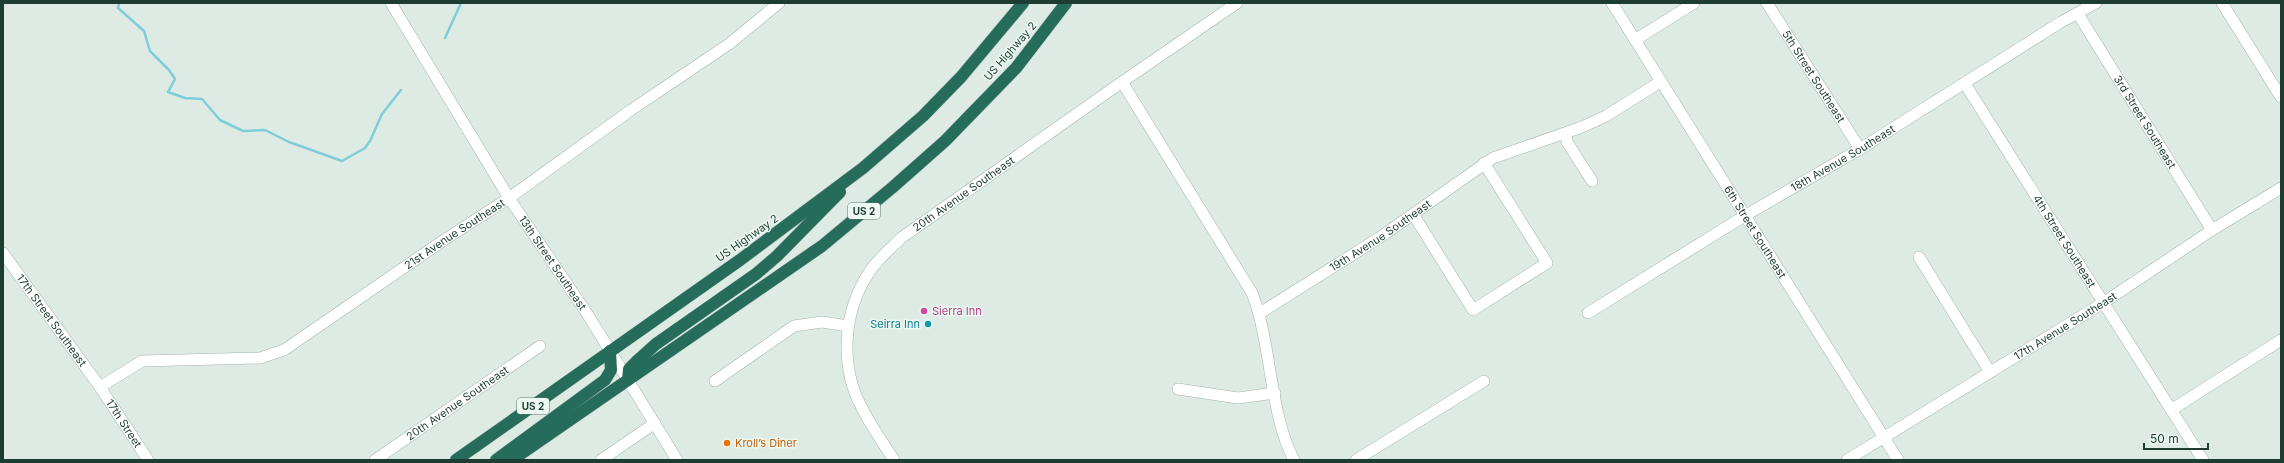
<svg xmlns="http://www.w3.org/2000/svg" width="2284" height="463" font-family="Inter,sans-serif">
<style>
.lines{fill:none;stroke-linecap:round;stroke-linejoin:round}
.stream{stroke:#7fcdd8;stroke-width:2.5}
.minor-casing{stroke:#a0b3ac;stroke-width:12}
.highway-casing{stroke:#bbc5c2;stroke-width:13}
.minor{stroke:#fff;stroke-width:11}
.highway{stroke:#266c5b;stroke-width:12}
.hotel-dot{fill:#d1479c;stroke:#eef8f3;stroke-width:1.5}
.culture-dot{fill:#0f9aa8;stroke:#eef8f3;stroke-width:1.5}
.food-dot{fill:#e8710a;stroke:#eef8f3;stroke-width:1.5}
.labels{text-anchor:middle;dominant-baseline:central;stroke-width:3;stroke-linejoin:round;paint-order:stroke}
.shield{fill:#eef8f3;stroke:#5c756d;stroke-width:1}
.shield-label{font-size:10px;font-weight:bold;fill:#1d3d33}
.street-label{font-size:11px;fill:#1d3d33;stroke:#eef8f3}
.hotel-label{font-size:11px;fill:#b23c85;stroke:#eef8f3;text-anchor:start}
.culture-label{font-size:11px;fill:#0d838f;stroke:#eef8f3;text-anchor:end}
.food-label{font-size:11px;fill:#c56008;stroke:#eef8f3;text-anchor:start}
</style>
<rect width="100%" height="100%" fill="#deebe5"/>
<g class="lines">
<!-- stream -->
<g class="stream">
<polyline points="119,3 118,8 144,31 150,51 169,70 175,79 168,92 185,98 202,99 220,120 243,131 265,130 289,142 342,161 365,148 370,141 382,114 401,90"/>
<polyline points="445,38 461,3"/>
</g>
<!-- minor casing -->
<g class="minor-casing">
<g id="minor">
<path id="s1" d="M391,3L509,198L588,315L677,460"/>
<path id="s2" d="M1612,3L1898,460"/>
<path id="s3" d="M1767,3L1860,149"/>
<polyline points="2222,3 2281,97"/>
<path id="s4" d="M2078,14L2212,230"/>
<polyline points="1635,40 1694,3"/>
<path d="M1122,82L1252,293C1272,344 1269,413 1294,460"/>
<path id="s5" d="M1965,84L2203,460"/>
<polyline points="1566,134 1567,142 1592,181"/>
<polyline points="1413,214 1473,310 1547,263 1484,163"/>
<path id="s6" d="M3,253L100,387L148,460"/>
<polyline points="1919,257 1990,372"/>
<path id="s7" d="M1260,313L1379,238L1493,158L1582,127L1606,116L1660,82"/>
<path id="s8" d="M1588,313L1746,215L1860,149L2061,22L2096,3"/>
<polyline points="715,381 794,326 822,322 848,326"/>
<path id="s9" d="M100,387L142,361L260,358L284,350L444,240L509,198L631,110L729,44L779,3"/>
<polyline points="1178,389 1238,398 1275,393"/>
<polyline points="2171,410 2281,340"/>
<path id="s10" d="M375,460L540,346"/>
<polyline points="601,460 655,423"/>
<path id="s11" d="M894,460C883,443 871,426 862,408C839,365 843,311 870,271C878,259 890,249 901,238L1122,82L1237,3"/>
<polyline points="1356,460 1484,381"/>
<path id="s12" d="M1847,460L2103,303L2212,230L2281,188"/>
</g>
</g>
<!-- highway casing -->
<g class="highway-casing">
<g id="highway">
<polyline points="628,380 629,369 637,361 656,344 756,274 777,256 840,192"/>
<polyline points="456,460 740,260 863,168 923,116 961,77 1023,3"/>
<polyline points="496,460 605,380 611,370 610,351"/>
<polyline points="512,460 822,246 893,187 945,141 1016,68 1066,3"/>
</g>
</g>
<!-- minor -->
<use href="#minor" class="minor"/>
<!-- highway -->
<use href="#highway" class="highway"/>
</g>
<!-- markers -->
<circle class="hotel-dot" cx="924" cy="311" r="4"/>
<circle class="culture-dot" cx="928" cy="324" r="4"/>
<circle class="food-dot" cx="727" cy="443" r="4"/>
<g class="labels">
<!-- shield labels -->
<g class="shield">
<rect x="848" y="203" width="32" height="16" rx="3"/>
<rect x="517" y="398" width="32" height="16" rx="3"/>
</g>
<g class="shield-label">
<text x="864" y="211">US 2</text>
<text x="533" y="406">US 2</text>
</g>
<!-- street labels -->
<g class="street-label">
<text transform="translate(1010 51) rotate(-49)">US Highway 2</text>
<text stroke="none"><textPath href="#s3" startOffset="87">5th Street Southeast</textPath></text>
<text stroke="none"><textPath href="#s4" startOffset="127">3rd Street Southeast</textPath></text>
<text stroke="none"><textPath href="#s8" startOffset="298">18th Avenue Southeast</textPath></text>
<text stroke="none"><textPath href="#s11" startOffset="327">20th Avenue Southeast</textPath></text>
<text stroke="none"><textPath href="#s2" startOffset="270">6th Street Southeast</textPath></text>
<text stroke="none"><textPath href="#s9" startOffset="399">21st Avenue Southeast</textPath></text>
<text stroke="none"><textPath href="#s7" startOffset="143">19th Avenue Southeast</textPath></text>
<text transform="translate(747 238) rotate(-35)">US Highway 2</text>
<text stroke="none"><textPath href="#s5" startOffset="186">4th Street Southeast</textPath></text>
<text stroke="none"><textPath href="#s1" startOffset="306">13th Street Southeast</textPath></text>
<text stroke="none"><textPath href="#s6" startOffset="83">17th Street Southeast</textPath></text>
<text stroke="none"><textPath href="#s12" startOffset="256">17th Avenue Southeast</textPath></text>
<text stroke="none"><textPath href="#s10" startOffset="100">20th Avenue Southeast</textPath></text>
<text stroke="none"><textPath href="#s6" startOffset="209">17th Street</textPath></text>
</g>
<!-- hotel labels -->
<g class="hotel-label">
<text x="932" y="311">Sierra Inn</text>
</g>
<!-- culture labels -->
<g class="culture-label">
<text x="920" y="324">Seirra Inn</text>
</g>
<!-- food labels -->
<g class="food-label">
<text x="735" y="443">Kroll’s Diner</text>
</g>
</g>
<!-- border -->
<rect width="2284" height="463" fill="none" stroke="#1d3d33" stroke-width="8"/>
<!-- scale -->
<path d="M2144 443v6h64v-6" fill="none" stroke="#1d3d33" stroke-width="2"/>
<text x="2150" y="443" font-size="12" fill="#1d3d33" stroke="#eef8f3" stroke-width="3" paint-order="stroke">50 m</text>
</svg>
